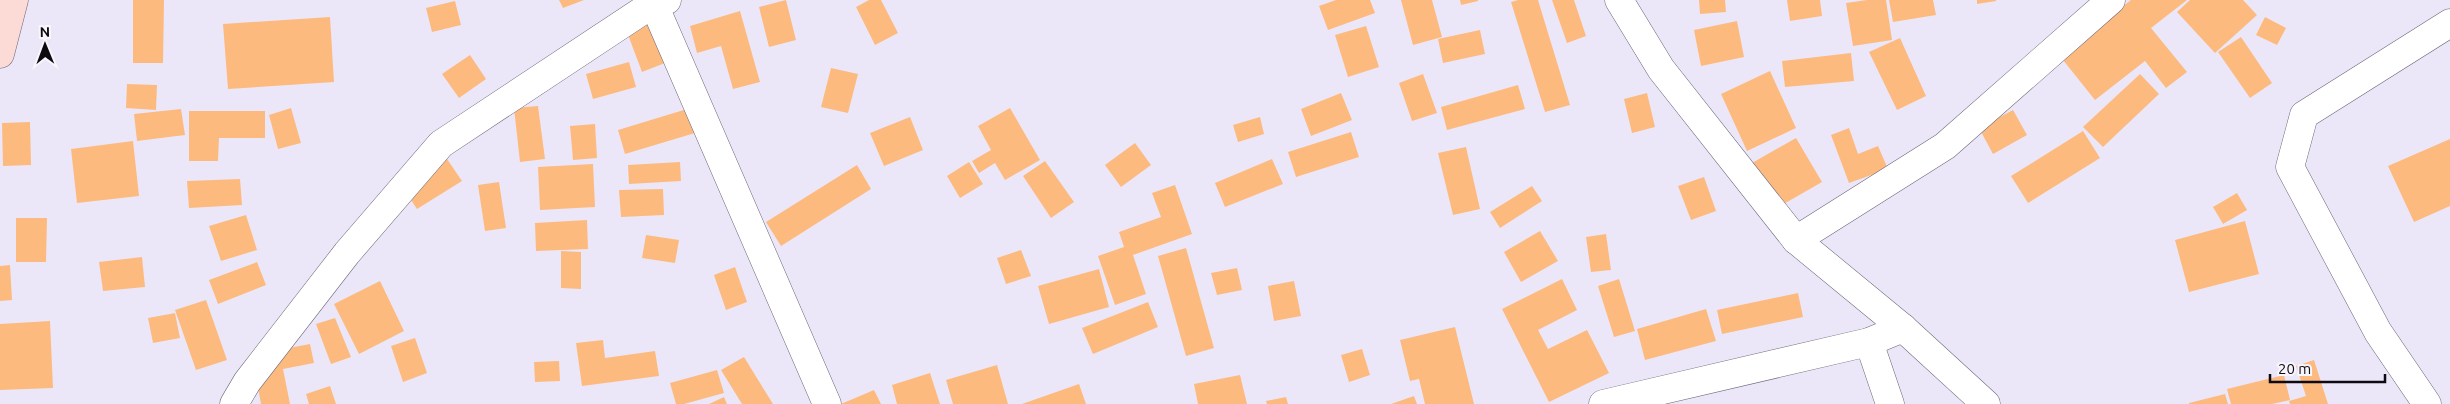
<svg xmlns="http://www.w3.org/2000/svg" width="2450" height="404" font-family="Ubuntu,sans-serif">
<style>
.building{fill:#fdba7f}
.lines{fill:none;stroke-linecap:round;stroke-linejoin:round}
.minor-casing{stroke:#6c6776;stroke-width:29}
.secondary-casing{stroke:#6c6776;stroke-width:29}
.minor{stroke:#fff;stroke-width:28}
.secondary{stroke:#fcdad6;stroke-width:28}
</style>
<rect width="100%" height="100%" fill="#ece7f8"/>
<!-- building -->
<g class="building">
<polygon points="133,0 164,0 163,63 133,63"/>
<polygon points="559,0 584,0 563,8"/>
<polygon points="786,0 796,40 769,47 759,7"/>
<polygon points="869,0 881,0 898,33 875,45 856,7"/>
<polygon points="1336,0 1370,0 1375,13 1328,30 1319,6"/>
<polygon points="1401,0 1432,0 1442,37 1413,45"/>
<polygon points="1460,0 1478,0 1478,1 1461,5"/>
<polygon points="1518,0 1538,0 1570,105 1545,112 1511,2"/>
<polygon points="1552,0 1574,0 1586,36 1567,43"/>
<polygon points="1699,0 1725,0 1726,12 1700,14"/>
<polygon points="1787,0 1820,0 1822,16 1790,21"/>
<polygon points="1867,0 1886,0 1892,40 1853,46 1846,3"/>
<polygon points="1889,0 1933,0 1936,15 1893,22"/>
<polygon points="1977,0 1996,0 1996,1 1977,4"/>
<polygon points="2131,0 2187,0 2151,28 2187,72 2166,88 2145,61 2095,100 2059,55"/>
<polygon points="2190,0 2243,0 2257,15 2215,53 2177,12"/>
<polygon points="455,1 461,25 432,32 426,8"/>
<polygon points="740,11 760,82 733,89 721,46 697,53 690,26"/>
<polygon points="647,14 665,63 642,72 624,24"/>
<polygon points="330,17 334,82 228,89 223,24"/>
<polygon points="2265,17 2286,28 2277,45 2256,35"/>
<polygon points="1737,21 1744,57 1701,66 1694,30"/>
<polygon points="1366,26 1379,67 1348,77 1335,35"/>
<polygon points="1480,30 1485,54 1443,63 1438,39"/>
<polygon points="2241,37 2272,83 2250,98 2218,52"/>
<polygon points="1900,38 1926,96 1897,110 1869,52"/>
<polygon points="1851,53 1854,81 1785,87 1782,61"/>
<polygon points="470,55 486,79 459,98 442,74"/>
<polygon points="629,62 636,87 593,99 586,74"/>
<polygon points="831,68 858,74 848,113 821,107"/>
<polygon points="1770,71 1796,128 1747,151 1721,94"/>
<polygon points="1423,74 1437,113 1412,121 1399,83"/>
<polygon points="2140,74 2159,94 2103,147 2083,127"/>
<polygon points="127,84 157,85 156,110 126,108"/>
<polygon points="1518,85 1525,109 1447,130 1441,107"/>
<polygon points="1341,93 1352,120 1311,136 1301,109"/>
<polygon points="1647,93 1655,127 1632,133 1624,99"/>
<polygon points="538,106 545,159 520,162 514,108"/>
<polygon points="291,108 301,143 278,149 269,115"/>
<polygon points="1010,108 1040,160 1005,180 995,163 979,173 972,161 991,150 978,126"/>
<polygon points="181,109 185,135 137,141 134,114"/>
<polygon points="687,109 695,133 625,154 618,130"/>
<polygon points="2013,110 2027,135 1993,154 1979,128"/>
<polygon points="189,111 265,111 265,138 219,138 218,161 189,161"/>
<polygon points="910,117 923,150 884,166 870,133"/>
<polygon points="1260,117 1264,134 1238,142 1233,125"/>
<polygon points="30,122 31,165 3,166 2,123"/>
<polygon points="595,124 597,158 573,160 570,126"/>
<polygon points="1849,128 1858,154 1878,146 1888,169 1849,183 1831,135"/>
<polygon points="2083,131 2100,158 2028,203 2011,176"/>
<polygon points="1351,132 1359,157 1296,177 1288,152"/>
<polygon points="1796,138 1822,182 1763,216 1738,171"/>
<polygon points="2450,139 2450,206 2414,222 2388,166"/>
<polygon points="133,141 139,196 77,203 71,149"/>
<polygon points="1135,143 1151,165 1121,187 1105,165"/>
<polygon points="1466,147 1480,209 1453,215 1438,153"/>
<polygon points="445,156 462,181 417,209 401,185"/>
<polygon points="1272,159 1283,184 1225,207 1215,183"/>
<polygon points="1045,161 1074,202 1051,218 1023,176"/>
<polygon points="680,162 681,181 629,184 628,165"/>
<polygon points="969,162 983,184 960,198 947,176"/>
<polygon points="593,164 595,207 540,210 538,167"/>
<polygon points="857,165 871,189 781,246 766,222"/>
<polygon points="1704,177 1716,211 1691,220 1678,186"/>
<polygon points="240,179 242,205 189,208 187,181"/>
<polygon points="499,182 506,228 485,231 478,185"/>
<polygon points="1175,185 1192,234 1133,255 1146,294 1115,305 1098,256 1124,247 1119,232 1161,217 1152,193"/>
<polygon points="1532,186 1542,201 1500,228 1490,212"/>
<polygon points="663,189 664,215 621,217 619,190"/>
<polygon points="2237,193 2247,210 2223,224 2213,207"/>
<polygon points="246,215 257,250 221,261 209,226"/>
<polygon points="16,218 47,218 46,262 16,262"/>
<polygon points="587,220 588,249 536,251 535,223"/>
<polygon points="2245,221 2259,274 2189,292 2175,240"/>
<polygon points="1540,231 1558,261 1521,282 1504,252"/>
<polygon points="1606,234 1611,270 1591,272 1586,237"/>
<polygon points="646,235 679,240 675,263 642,258"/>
<polygon points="1186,248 1214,348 1186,356 1158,256"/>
<polygon points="1021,250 1031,276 1006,284 997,258"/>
<polygon points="561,251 581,252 581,289 561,288"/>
<polygon points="142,257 145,287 103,291 99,262"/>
<polygon points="257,262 266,285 218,304 209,280"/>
<polygon points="10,265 12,300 0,301 0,266"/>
<polygon points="735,267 747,302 726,310 714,275"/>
<polygon points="1237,268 1242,290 1217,295 1211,273"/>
<polygon points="1099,269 1109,307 1049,324 1038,286"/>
<polygon points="1562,279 1577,310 1538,330 1548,349 1587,330 1609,373 1549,402 1502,309"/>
<polygon points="1619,279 1635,331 1614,337 1598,286"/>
<polygon points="380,281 404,331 359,354 334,304"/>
<polygon points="1294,281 1301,316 1274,321 1268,286"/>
<polygon points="1798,293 1803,317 1722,334 1717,310"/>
<polygon points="206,300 227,360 196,370 175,310"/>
<polygon points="1148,302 1158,327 1093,354 1082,328"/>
<polygon points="1706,309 1716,341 1645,360 1637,329"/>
<polygon points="175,313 180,338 153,343 148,318"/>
<polygon points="335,318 351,357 331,364 316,324"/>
<polygon points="50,321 53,388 0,390 0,324"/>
<polygon points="1455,327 1474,404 1425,404 1419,379 1410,381 1400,340"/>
<polygon points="415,338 427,373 403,382 391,346"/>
<polygon points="603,340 605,358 655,351 659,376 582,386 576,343"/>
<polygon points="310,344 314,363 283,369 290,404 261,404 252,355"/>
<polygon points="1362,349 1370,375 1349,382 1341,355"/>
<polygon points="744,357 773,404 742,404 721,370"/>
<polygon points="2314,360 2328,404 2290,404 2289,401 2306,396 2296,366"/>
<polygon points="559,361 560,381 535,382 534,362"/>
<polygon points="997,365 1008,404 953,404 946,380"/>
<polygon points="717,370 724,393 684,404 676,404 670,383"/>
<polygon points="930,373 940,404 897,404 892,385"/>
<polygon points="1240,375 1247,404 1198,404 1194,384"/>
<polygon points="2284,375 2290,400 2272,404 2231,404 2227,389"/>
<polygon points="1079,384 1086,404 1022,404"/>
<polygon points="330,386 336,404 309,404 306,394"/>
<polygon points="874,390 881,404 841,404"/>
<polygon points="2225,394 2228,404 2189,404 2189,403"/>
<polygon points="1414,396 1417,404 1391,404"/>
<polygon points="724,397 727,404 709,404"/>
<polygon points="1286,397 1288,404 1267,404 1266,401"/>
</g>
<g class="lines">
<!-- minor casing -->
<g class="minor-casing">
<g id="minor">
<polyline points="652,0 827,404"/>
<polyline points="1619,0 1661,69 1796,240 1903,328 1986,404"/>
<polyline points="1796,240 1945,146 2111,0"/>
<polyline points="1869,342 1890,404"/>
<polyline points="234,404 247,382 347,253 441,144 654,3 667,0"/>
<polyline points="1603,404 1869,342 1903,328"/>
<polyline points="2427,404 2378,332 2290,167 2304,115 2450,23"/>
</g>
</g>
<!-- secondary casing -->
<g class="secondary-casing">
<polyline id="secondary" points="0,54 14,0"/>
</g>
<!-- minor -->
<use href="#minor" class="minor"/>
<!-- secondary -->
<use href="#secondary" class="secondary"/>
</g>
<!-- north arrow -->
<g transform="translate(45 45) rotate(359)" stroke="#f8f6fd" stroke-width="4" paint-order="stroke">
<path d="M0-4L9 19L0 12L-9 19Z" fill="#0d0b10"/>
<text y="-8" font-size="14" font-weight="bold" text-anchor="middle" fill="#0d0b10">N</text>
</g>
<!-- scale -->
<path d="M2270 374v8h115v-8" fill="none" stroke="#0d0b10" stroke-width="2.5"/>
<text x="2278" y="374" font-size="15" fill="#0d0b10" stroke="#f8f6fd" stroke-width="4" paint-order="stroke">20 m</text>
</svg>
